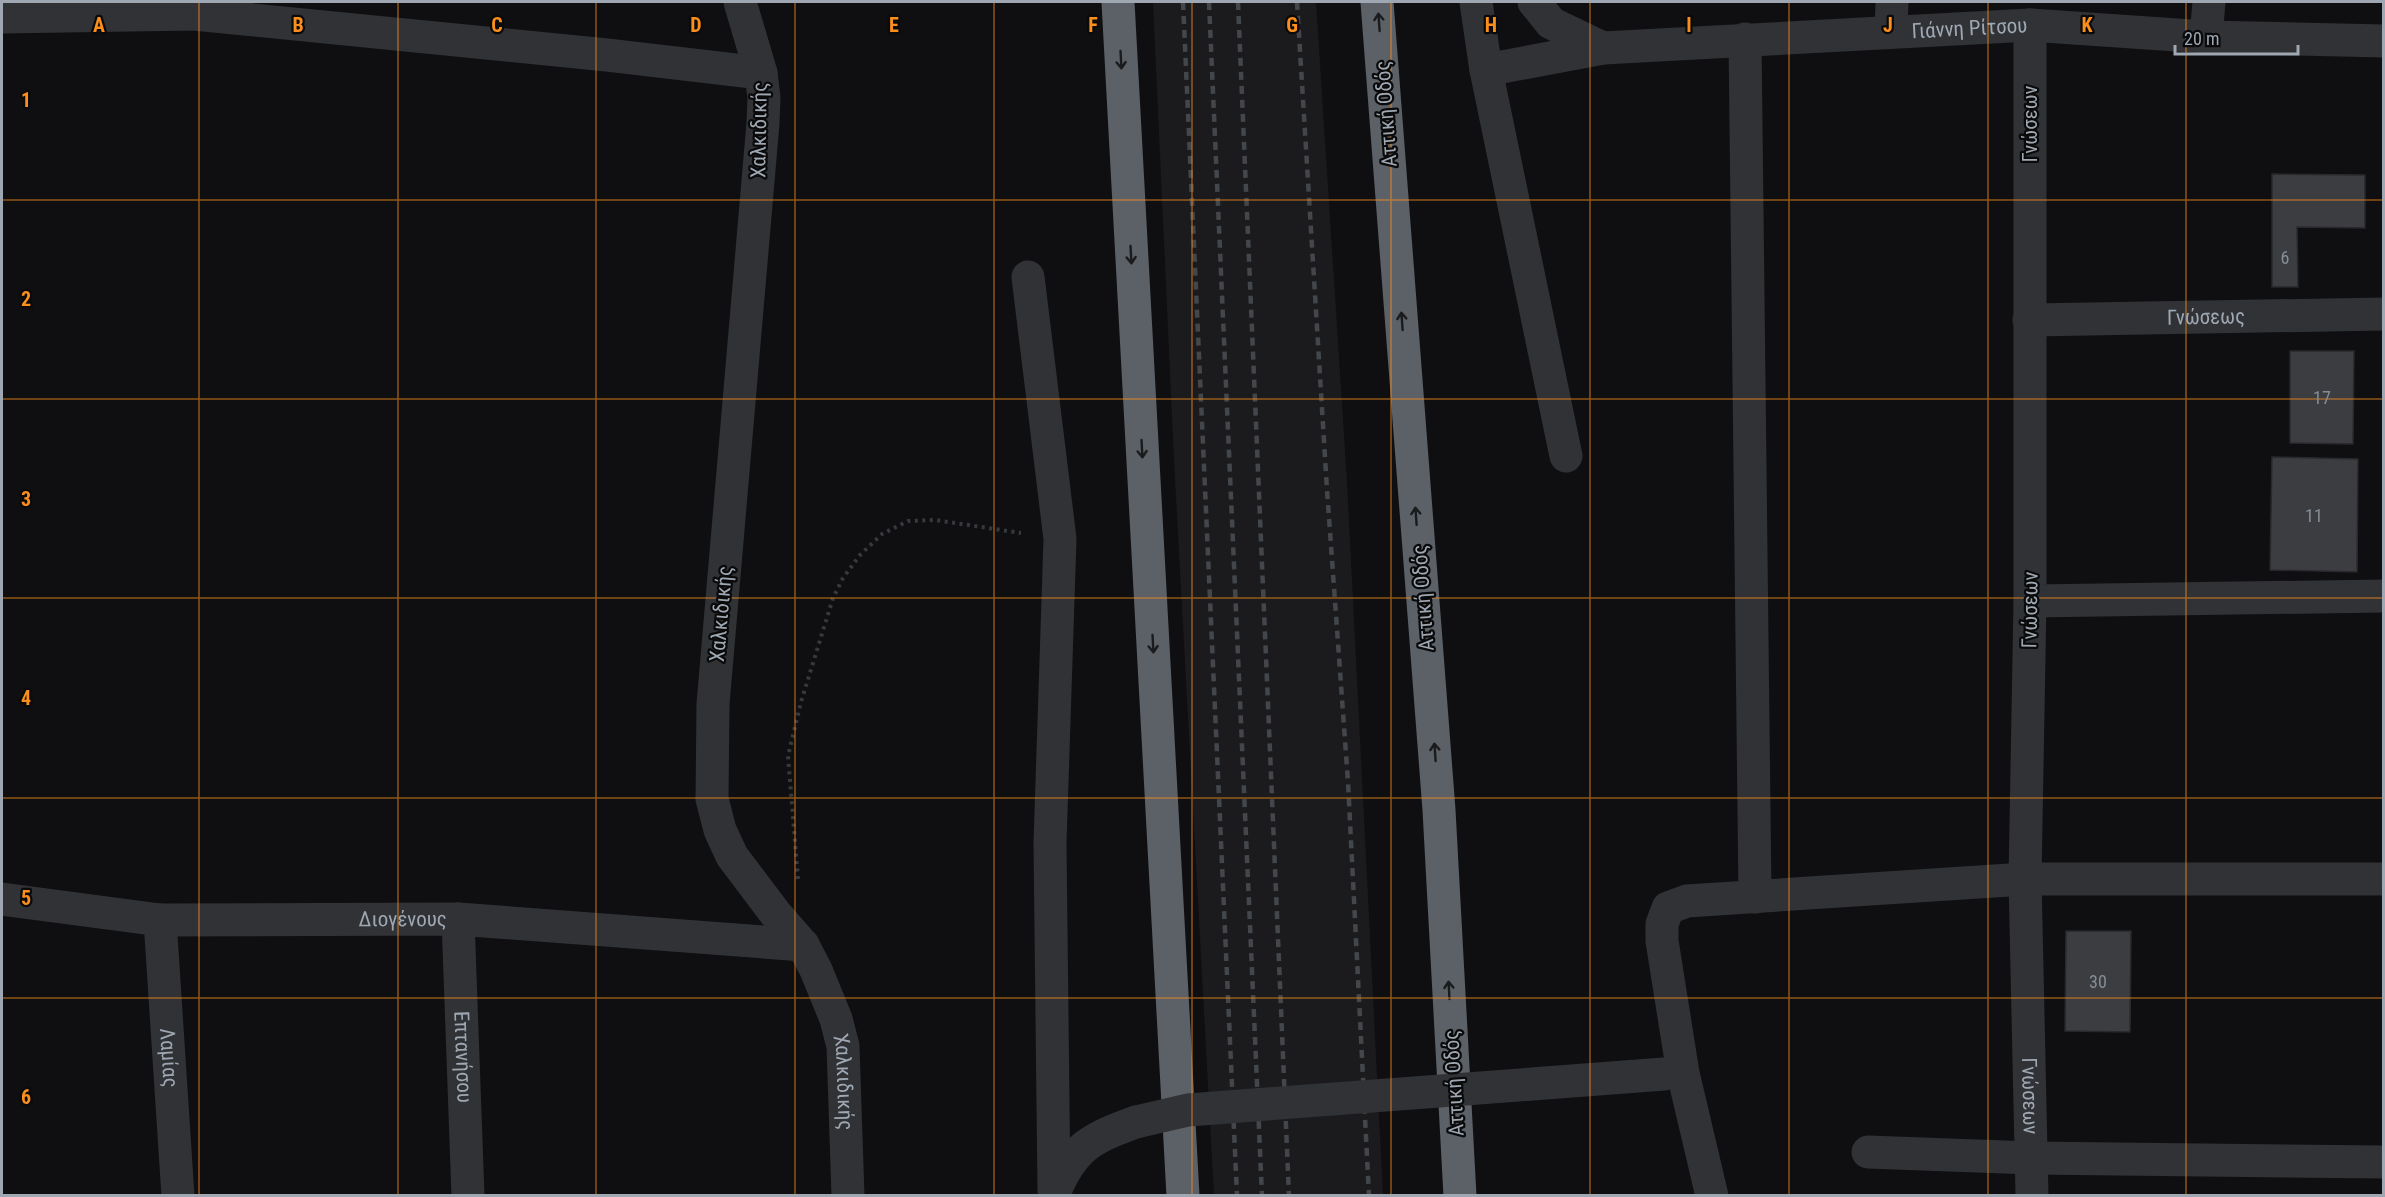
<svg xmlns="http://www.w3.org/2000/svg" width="2385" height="1197" font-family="'Roboto Condensed',sans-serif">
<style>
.built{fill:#1b1b1e}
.building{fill:#3b3d41;stroke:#29292d;stroke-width:1.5}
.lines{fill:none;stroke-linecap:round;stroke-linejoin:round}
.path{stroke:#36393d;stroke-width:4;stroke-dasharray:3 4.5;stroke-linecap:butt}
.minor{stroke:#303236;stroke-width:33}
.highway{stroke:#5c6067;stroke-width:33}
.rail{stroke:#43464b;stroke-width:4.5;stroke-dasharray:8 6;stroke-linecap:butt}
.minor-bridge{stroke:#303236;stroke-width:33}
.oneway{stroke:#1a1b1d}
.grid{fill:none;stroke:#fc8f1b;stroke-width:1.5;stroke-opacity:0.55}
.labels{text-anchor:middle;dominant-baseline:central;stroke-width:4.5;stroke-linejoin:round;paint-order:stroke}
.number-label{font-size:18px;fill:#868d96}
.street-label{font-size:21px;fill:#9fa8b2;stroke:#0a0a0b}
.grid-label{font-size:20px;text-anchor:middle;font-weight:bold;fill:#fc8f1b;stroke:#0a0a0b;stroke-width:4.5;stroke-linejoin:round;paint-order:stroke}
</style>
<rect width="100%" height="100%" fill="#0f0f11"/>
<!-- built -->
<polygon class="built" points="1153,2 1316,2 1347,481 1383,1195 1214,1195 1174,460"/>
<!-- building -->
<g class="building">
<polygon points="2272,174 2365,175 2365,228 2297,227 2298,287 2272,287"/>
<polygon points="2290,351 2354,351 2353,444 2290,443"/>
<polygon points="2272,457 2358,459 2357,572 2270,570"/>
<polygon points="2066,931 2131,931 2130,1032 2065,1031"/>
</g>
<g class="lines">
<!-- path -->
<polyline class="path" points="798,879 788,756 801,702 833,598 843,578 860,555 882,534 908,521 935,520 1021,533"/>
<!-- minor -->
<g class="minor">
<path id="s1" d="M740,2L761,73L764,98L763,123L713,704L712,799L720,830L732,856L775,913L803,945L816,970L836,1019L843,1046L848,1196"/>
<polyline points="1476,2 1486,70 1566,456"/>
<polyline points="1534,2 1551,23 1603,48"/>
<polyline points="2,17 194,14 607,55 761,73"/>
<path id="s2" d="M2030,25V601L2025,879L2032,1196"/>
<polyline points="1891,32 1892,2"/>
<polyline points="2206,37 2209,2"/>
<polyline points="1745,39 1755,897"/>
<path id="s3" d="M1486,70L1603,48L2030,25L2206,37L2384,41"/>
<polyline points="1028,277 1060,539 1050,843 1054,1191"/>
<path id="s4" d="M2029,320L2384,314"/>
<polyline points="2030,601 2384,596"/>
<path id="s5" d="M2,899L160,920L458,919L803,945"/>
<path id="s6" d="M458,919L468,1196"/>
<path id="s7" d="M160,920L178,1196"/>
<polyline points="1868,1152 2032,1158 2384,1162"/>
<path d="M1055,1191C1074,1146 1092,1138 1136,1122"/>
<polyline points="1712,1196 1683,1073 1662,941 1662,924 1668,908 1687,901 2025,879 2384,879"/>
</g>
<!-- highway -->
<g class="highway">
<polyline points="1118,2 1183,1196"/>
<polyline points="1377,2 1439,810 1460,1196"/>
</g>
<!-- rail -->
<g class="rail">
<polyline points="1183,2 1237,1196"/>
<polyline points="1209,2 1262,1196"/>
<polyline points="1238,2 1289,1196"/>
<polyline points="1297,2 1327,490 1348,782 1369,1196"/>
</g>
<!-- minor-bridge -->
<polyline class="minor-bridge" points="1136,1122 1188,1110 1664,1074"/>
</g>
<!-- one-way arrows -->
<defs><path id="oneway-shaft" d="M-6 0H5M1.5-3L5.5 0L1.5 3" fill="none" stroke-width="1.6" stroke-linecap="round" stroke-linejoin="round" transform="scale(1.5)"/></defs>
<g class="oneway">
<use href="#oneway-shaft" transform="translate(1379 22) rotate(-94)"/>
<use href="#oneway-shaft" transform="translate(1121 60) rotate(87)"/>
<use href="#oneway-shaft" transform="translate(1131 255) rotate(87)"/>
<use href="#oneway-shaft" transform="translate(1402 321) rotate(-94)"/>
<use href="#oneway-shaft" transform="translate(1142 449) rotate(87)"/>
<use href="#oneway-shaft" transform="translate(1416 516) rotate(-94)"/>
<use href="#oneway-shaft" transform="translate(1153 644) rotate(87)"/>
<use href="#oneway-shaft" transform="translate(1435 752) rotate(-94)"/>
<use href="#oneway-shaft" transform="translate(1449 990) rotate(-93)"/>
</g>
<!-- grid -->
<path class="grid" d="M199,2V1196M398,2V1196M596,2V1196M795,2V1196M994,2V1196M1192,2V1196M1391,2V1196M1590,2V1196M1789,2V1196M1988,2V1196M2186,2V1196M2,200H2384M2,399H2384M2,598H2384M2,798H2384M2,998H2384"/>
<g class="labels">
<!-- number labels -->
<g class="number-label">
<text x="2285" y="257">6</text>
<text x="2322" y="397">17</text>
<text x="2314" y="515">11</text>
<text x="2098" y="981">30</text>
</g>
<!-- street labels -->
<g class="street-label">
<text stroke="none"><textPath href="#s3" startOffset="486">Γιάννη Ρίτσου</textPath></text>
<text transform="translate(1386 114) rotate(-94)">Αττική Οδός</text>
<text transform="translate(2030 124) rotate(-90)">Γνώσεων</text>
<text transform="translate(759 130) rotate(-89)">Χαλκιδικής</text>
<text stroke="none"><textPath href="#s4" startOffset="177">Γνώσεως</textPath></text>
<text transform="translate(1423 598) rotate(-94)">Αττική Οδός</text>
<text transform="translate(2030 610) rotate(-89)">Γνώσεων</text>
<text transform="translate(721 614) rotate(-85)">Χαλκιδικής</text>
<text stroke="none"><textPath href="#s5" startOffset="402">Διογένους</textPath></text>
<text stroke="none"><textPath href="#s6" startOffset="138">Επτανήσου</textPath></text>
<text stroke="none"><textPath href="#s7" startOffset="138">Λαμίας</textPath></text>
<text stroke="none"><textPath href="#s1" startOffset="1122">Χαλκιδικής</textPath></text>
<text transform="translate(1454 1083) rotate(-93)">Αττική Οδός</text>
<text stroke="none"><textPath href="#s2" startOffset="1071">Γνώσεων</textPath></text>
</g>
</g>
<g class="grid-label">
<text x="99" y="32">A</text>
<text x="298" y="32">B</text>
<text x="497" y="32">C</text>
<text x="696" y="32">D</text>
<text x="894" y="32">E</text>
<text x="1093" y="32">F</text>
<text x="1292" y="32">G</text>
<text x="1491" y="32">H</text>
<text x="1689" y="32">I</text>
<text x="1888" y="32">J</text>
<text x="2087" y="32">K</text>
<text x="26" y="107">1</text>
<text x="26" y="306">2</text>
<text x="26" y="506">3</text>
<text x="26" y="705">4</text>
<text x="26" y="905">5</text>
<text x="26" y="1104">6</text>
</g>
<!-- border -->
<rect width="2385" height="1197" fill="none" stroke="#9fa8b2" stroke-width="6"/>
<!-- scale -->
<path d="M2175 45v9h123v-9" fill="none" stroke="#9fa8b2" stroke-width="3"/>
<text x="2184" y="45" font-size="18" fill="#9fa8b2" stroke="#0a0a0b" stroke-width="4.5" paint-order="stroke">20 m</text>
</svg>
